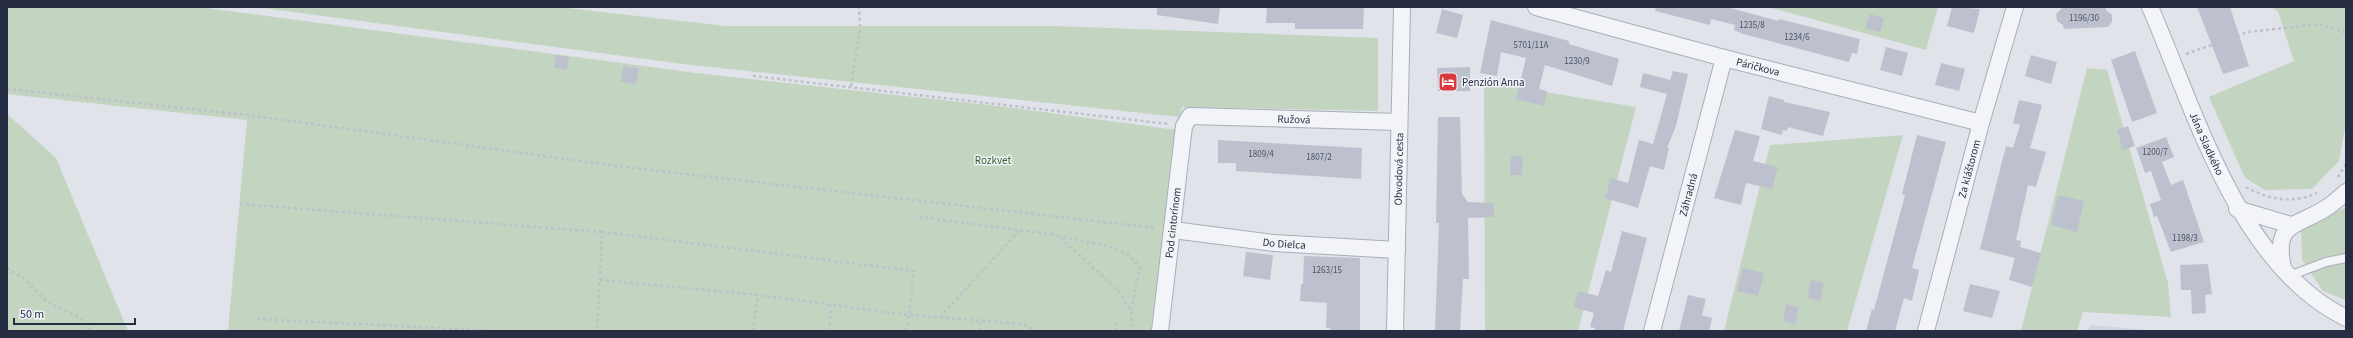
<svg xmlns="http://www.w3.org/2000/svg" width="2353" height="338" font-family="'Source Sans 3',sans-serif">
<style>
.built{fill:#d2d5df}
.green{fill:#c3d5c0}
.building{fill:#bdc1ce}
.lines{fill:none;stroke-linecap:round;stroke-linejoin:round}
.service-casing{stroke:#a8adb8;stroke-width:10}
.minor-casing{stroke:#a8adb8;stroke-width:18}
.path{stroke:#bec1c9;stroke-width:2.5;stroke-dasharray:3 3;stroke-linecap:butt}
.service{stroke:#f3f4f8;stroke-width:8}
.minor{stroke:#f3f4f8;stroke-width:16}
.labels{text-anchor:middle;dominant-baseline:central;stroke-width:3;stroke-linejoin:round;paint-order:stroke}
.number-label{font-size:9px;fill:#4c5366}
.street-label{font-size:11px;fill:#272e43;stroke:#f0f2f7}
.poi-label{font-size:11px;fill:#272e43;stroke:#f0f2f7;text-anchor:start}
.park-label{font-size:11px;fill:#366033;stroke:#f0f2f7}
</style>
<rect width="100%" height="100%" fill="#e0e3ea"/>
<!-- built -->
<polygon class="built" points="2090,325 2157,331 2088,331"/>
<!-- green -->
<g class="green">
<polygon points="7,7 199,7 696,73 1006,107 1177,130 1151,331 228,331 247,120 7,94"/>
<polygon points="256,7 558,7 726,26 1055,26 1378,38 1378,111 1182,107 1180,117 683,64"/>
<polygon points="1768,7 1938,7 1926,50"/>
<polygon points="2272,7 2346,7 2346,123 2339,161 2312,189 2265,190 2245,178 2209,97 2294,61 2278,12"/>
<polygon points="2087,68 2107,70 2168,283 2171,317 2083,312 2077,331 2021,331"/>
<polygon points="1484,82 1636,107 1578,331 1485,331"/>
<polygon points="7,114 56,158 128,331 7,331"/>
<polygon points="1903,135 1847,331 1724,331 1770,145"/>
<polygon points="2346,207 2346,300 2323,291 2302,260 2301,231"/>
</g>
<!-- building -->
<g class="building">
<polygon points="1157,7 1220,7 1218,24 1157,15"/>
<polygon points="1267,7 1364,7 1363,29 1295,29 1295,23 1266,23"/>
<polygon points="1656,7 1727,7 1778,21 1779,19 1860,39 1857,54 1852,53 1849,62 1743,34 1734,30 1735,25 1711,19 1710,25 1655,11"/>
<polygon points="1952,7 1980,9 1974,33 1947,26"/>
<polygon points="2063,7 2106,7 2106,10 2112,15 2112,22 2108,27 2064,29 2063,25 2057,21 2056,14"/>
<polygon points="2197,7 2230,7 2249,66 2223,74"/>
<polygon points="1442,9 1463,15 1457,38 1436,33"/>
<polygon points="1870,14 1884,18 1880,32 1865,28"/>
<polygon points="1491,20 1569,41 1569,44 1619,59 1612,86 1545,65 1539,89 1547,91 1544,106 1516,99 1526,58 1501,52 1497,76 1480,73"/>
<polygon points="1886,47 1908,53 1902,76 1880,70"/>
<polygon points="2135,51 2157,113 2132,122 2111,60"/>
<polygon points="556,55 569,57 567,70 554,68"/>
<polygon points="2031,55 2057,62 2051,84 2025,76"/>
<polygon points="1941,63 1965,69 1959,91 1935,85"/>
<polygon points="623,66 639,68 636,84 621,82"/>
<polygon points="1470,67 1470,91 1438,91 1437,68"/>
<polygon points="1673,71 1688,74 1676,126 1667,148 1669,148 1664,170 1650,166 1638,208 1605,198 1611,178 1628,183 1639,140 1653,144 1667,94 1640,87 1643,73 1670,80"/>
<polygon points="1769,96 1784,100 1784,102 1830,112 1823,136 1788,127 1787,131 1783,130 1782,135 1761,129"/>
<polygon points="2019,100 2042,105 2030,148 2046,152 2036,187 2028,185 2016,240 2021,241 2020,247 2041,253 2032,287 2009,280 2015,258 1980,249 2006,146 2013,148 2020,125 2013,123"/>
<polygon points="1438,117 1460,117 1462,194 1468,202 1494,203 1494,217 1468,218 1469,279 1463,279 1460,331 1435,331 1439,223 1436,223"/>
<polygon points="2128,126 2135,146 2123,150 2117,130"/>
<polygon points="1735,130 1760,136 1753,161 1778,167 1772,189 1746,183 1741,205 1714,198"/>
<polygon points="1917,135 1946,142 1912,268 1919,270 1912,301 1904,298 1895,331 1866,331 1872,309 1874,310 1905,195 1902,194"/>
<polygon points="2166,137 2174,157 2162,162 2171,185 2183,180 2204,242 2171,252 2157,216 2154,217 2150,204 2161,200 2151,171 2145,173 2136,148"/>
<polygon points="1218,140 1362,148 1361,179 1236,171 1236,163 1218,163"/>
<polygon points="1511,155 1523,157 1522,175 1510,175"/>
<polygon points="2058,195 2084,201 2077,232 2051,225"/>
<polygon points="1622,231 1647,238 1623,331 1594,331 1595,328 1590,327 1594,313 1574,307 1578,291 1598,296 1606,270 1611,272"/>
<polygon points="1246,252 1273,255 1270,280 1243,276"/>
<polygon points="1304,256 1360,258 1360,331 1330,331 1330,328 1326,328 1327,303 1300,301 1301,284 1303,284"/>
<polygon points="2208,264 2212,294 2205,295 2206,313 2192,314 2191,290 2181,290 2180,265"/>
<polygon points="1743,268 1764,273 1758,296 1737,291"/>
<polygon points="1811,280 1824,283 1820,301 1807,298"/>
<polygon points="1970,284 2000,291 1992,318 1963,311"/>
<polygon points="1688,295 1706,299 1702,315 1712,318 1709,331 1679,331"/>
<polygon points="1786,304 1799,307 1795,324 1783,321"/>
</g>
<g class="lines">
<!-- service casing -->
<g class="service-casing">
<polyline id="service" points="2289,276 2326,262 2346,258"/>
</g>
<!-- minor casing -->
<g class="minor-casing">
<g id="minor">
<path id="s1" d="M1536,7L1724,58L1981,123"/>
<path id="s2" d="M2150,7C2195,110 2238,265 2346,318"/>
<polyline points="2237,209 2291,225"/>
<path id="s3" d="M1173,230L1274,243L1397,250"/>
<path d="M2283,268C2273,221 2297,227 2326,208C2333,204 2340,197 2346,192"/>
<path id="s4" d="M1160,331L1184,126L1190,116L1399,122"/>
<path id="s5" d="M1395,331L1402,7"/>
<path id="s6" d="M1652,331L1724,58"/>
<path id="s7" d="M1926,331L1981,123L2015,7"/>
</g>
</g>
<!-- path -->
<g class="path">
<polyline points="2186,54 2248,32 2320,24 2346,33"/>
<polyline points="753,76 1169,124"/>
<polyline points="851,86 860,29 859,7"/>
<polyline points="7,89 247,115 624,167 1156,228"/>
<polyline points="2338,177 2346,164"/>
<path d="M2246,187C2269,200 2293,204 2317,193"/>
<polyline points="240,204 602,232 597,331"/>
<polyline points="919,217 1056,235 1082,257 1119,292 1131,311 1133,331"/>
<polyline points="602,232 914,271 909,315 1023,324 1034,331"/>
<polyline points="1057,236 1111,247 1129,255 1140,267 1131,310"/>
<path d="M7,268C11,272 15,273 20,276C29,281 39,297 50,303C63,311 84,315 90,331"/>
<polyline points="600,280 758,295 909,315 906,331"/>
<polyline points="940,317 1019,231"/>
<polyline points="257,319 498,331"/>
<polyline points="753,331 758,295"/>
<polyline points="829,331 831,305"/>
<polyline points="979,331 980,321"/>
<polyline points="1116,331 1117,323"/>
</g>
<!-- service -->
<use href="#service" class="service"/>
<!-- minor -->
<use href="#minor" class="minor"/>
</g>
<!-- icons -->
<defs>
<g id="hotel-square" transform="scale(1)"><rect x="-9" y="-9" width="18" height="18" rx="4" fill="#da3a3d" stroke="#f0f2f7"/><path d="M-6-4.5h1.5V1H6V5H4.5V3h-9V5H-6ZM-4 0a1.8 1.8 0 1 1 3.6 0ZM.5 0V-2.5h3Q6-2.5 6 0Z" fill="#fff"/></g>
</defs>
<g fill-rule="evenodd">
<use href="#hotel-square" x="1448" y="82"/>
</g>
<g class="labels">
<!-- number labels -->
<g class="number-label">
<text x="2084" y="18">1196/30</text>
<text x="1752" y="25">1235/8</text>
<text x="1797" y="37">1234/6</text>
<text x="1531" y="45">5701/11A</text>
<text x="1577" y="61">1230/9</text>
<text x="2155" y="152">1200/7</text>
<text x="1261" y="154">1809/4</text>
<text x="1319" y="157">1807/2</text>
<text x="2185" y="238">1198/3</text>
<text x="1327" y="270">1263/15</text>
</g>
<!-- street labels -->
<g class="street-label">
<text stroke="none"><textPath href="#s1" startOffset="230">Páričkova</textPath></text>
<text stroke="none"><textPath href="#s4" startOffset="322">Ružová</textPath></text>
<text stroke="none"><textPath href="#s2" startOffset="148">Jána Sladkého</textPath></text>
<text stroke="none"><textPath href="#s7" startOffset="168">Za kláštorom</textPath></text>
<text stroke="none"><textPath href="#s5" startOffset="162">Obvodová cesta</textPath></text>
<text stroke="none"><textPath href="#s6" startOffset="141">Záhradná</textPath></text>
<text stroke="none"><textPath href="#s4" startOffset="109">Pod cintorínom</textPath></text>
<text stroke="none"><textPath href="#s3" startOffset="112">Do Dielca</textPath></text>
</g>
<!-- poi labels -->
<g class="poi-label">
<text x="1462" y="82">Penzión Anna</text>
</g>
<!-- park labels -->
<g class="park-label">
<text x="993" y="160">Rozkvet</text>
</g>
</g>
<!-- border -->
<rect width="2353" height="338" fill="none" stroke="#272e43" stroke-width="16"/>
<!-- scale -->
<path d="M14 318v6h121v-6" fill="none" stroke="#272e43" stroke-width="2"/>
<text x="20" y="318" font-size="12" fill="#272e43" stroke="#f0f2f7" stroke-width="3" paint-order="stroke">50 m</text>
</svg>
